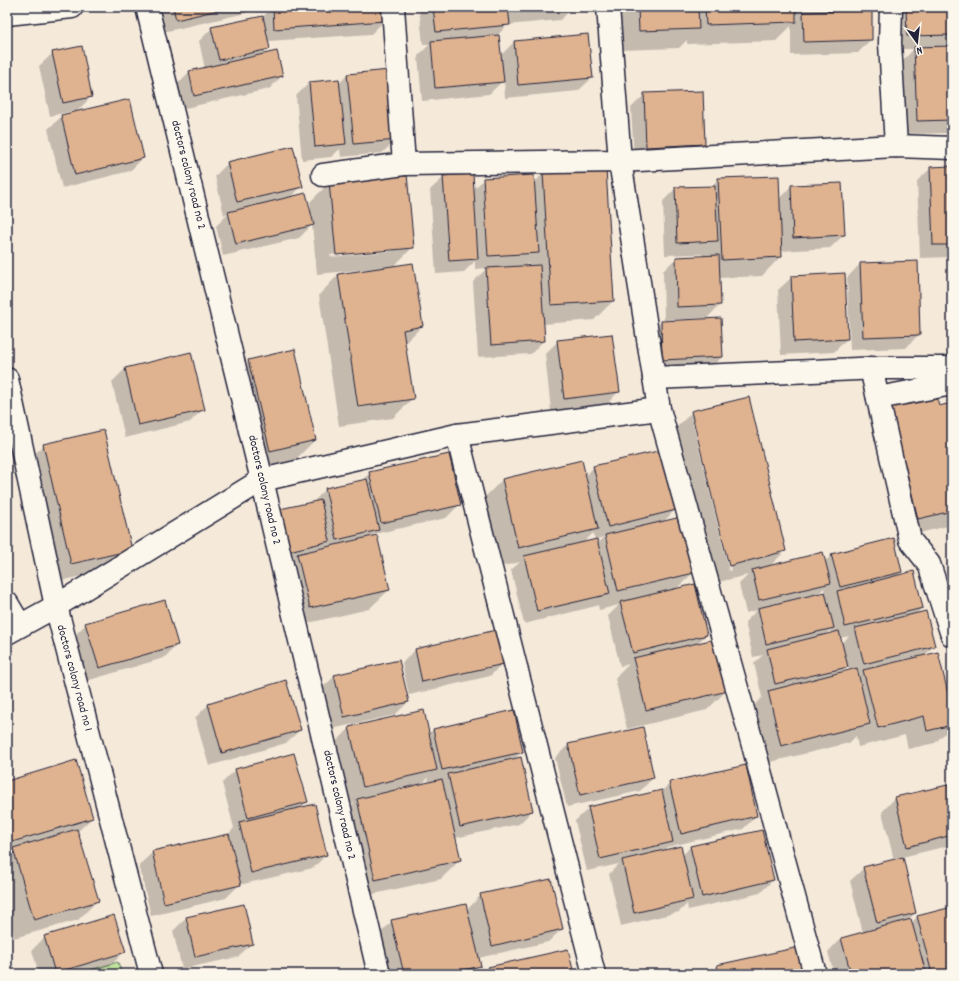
<svg xmlns="http://www.w3.org/2000/svg" width="959" height="981" font-family="Dekko,sans-serif">
<style>
.green{fill:#c0e49e;stroke:#71836c}
.shadow{fill:#0003;fill-rule:evenodd}
.building{fill:#dfb390;stroke:#22223b}
.lines{fill:none;stroke-linecap:round;stroke-linejoin:round}
.minor-casing{stroke:#22223b;stroke-width:25}
.minor{stroke:#fbf7ec;stroke-width:22}
.labels{text-anchor:middle;dominant-baseline:central;stroke-width:3;stroke-linejoin:round;paint-order:stroke}
.street-label{font-size:12px;fill:#22223b;stroke:#fbf7ec}
</style>
<rect width="100%" height="100%" fill="#f5e9da"/>
<filter id="ink" filterUnits="userSpaceOnUse"><feTurbulence type="fractalNoise" baseFrequency=".025" numOctaves="2"/><feDisplacementMap in="SourceGraphic" scale="8" xChannelSelector="R" yChannelSelector="G"/><feConvolveMatrix kernelMatrix="1 2 1 2 8 2 1 2 1" color-interpolation-filters="sRGB"/></filter>
<g filter="url(#ink)">
<!-- green -->
<polygon class="green" points="118,962 122,974 75,974"/>
<!-- shadow -->
<g class="shadow">
<polygon points="157,7 252,7 246,13 163,32"/>
<polygon points="272,7 383,7 384,21 371,34 268,41 269,48 262,56 282,76 269,89 181,109 176,86 189,72 205,69 199,41 212,28 262,18"/>
<polygon points="419,7 574,7 560,20 507,25 498,35 500,56 514,42 592,78 578,91 505,98 504,80 489,94 422,101 418,56 430,44 423,44"/>
<polygon points="618,7 872,7 868,11 871,39 858,53 791,55 791,26 776,41 687,44 687,40 679,48 620,50"/>
<polygon points="901,7 952,7 952,133 904,134 902,61 914,49 894,49"/>
<polygon points="53,53 91,97 76,112 143,158 130,171 62,188 48,129 62,116 73,113 73,111 50,116 39,66"/>
<polygon points="347,75 396,140 382,153 341,157 340,149 331,157 302,160 296,96 309,83 339,84"/>
<polygon points="645,94 704,144 691,157 634,159 631,108"/>
<path d="M228,163L302,186L290,198L310,213L311,212L310,202L329,183L413,247L393,267L422,326L404,344L413,398L393,418L339,426L319,295L338,275L370,271L369,269L317,274L312,225L299,238L223,256L216,226L228,214L224,215L215,176ZM393,249V251L331,257L330,255Z"/>
<polygon points="952,167 952,257 920,258 917,181 931,168"/>
<path d="M605,170L613,301L594,320L543,324L544,340L531,354L478,357L473,282L487,268L475,269V261L464,272L436,274L430,190L444,177L473,190L484,179L534,183L543,174ZM528,263V266L524,267Z"/>
<polygon points="718,179 779,199 791,186 844,235 830,248 781,251 781,256 762,276 719,278 720,305 707,318 664,320 663,271 676,258 702,257 702,254 665,255 663,201 676,188 711,187"/>
<polygon points="860,264 919,334 906,348 850,350 847,278"/>
<polygon points="792,277 847,339 834,352 781,355 778,290"/>
<polygon points="661,322 722,357 708,370 650,373 648,335"/>
<polygon points="558,341 619,391 606,405 551,411 545,354"/>
<polygon points="249,361 315,440 296,459 251,470 230,380"/>
<polygon points="125,369 203,409 190,422 125,438 112,382"/>
<polygon points="952,404 952,525 899,538 871,424 890,405 939,407"/>
<path d="M692,412L785,551L770,566L824,562L832,555L901,572L896,577L922,608L916,614L934,646L924,656L952,714V726L935,743L908,749L905,735L858,747L856,736L849,743L762,764L749,711L762,697L754,663L763,655L753,657L745,622L757,610L746,613L739,584L748,575L710,584L672,432ZM693,424H695L731,570L729,571ZM824,588L825,593L817,595ZM830,630L831,634L825,635ZM849,636L841,644L840,638ZM848,665L850,671L839,674Z"/>
<polygon points="44,445 131,550 112,569 52,583 24,464"/>
<path d="M594,467L675,510L663,522L693,573L675,590L706,635L697,644L727,690L707,710L627,729L615,678L629,664L620,666L608,616L619,605L599,610L598,605L596,606L524,624L511,570L520,562L499,567L483,499L502,480L585,476ZM593,533L595,540L583,543ZM605,537L597,544L596,539Z"/>
<polygon points="370,473 460,504 446,518 374,534 370,538 389,590 369,609 291,627 279,574 293,559 276,563 312,503 326,489 361,481"/>
<polygon points="86,624 177,645 164,658 86,681 73,637"/>
<polygon points="415,650 503,663 490,676 409,695 402,663"/>
<polygon points="335,676 408,702 395,715 331,729 321,689"/>
<polygon points="286,682 300,730 286,743 209,766 195,718 208,705"/>
<path d="M513,712L522,752L514,759L532,811L519,824L455,838L460,860L441,879L356,898L338,819L354,803L344,805L331,747L350,728L428,734L433,730ZM428,778L429,784L420,786Z"/>
<polygon points="642,729 653,778 640,791 567,807 555,758 568,745"/>
<polygon points="745,766 756,816 743,829 667,847 662,852 682,856 690,847 762,831 773,880 760,893 688,910 687,904 679,912 621,926 609,874 619,864 587,871 575,821 589,808 662,791 670,783"/>
<polygon points="235,770 307,802 300,808 326,855 313,868 239,885 226,898 151,916 139,865 153,852 227,836 234,828 222,783"/>
<polygon points="7,782 92,818 77,832 98,900 78,920 14,938 7,913"/>
<polygon points="952,785 952,845 902,857 915,913 906,922 911,923 917,917 952,908 952,974 834,974 828,952 841,938 863,933 850,881 864,868 894,860 882,812 895,798"/>
<polygon points="481,895 562,929 548,942 478,958 479,966 471,974 380,974 373,941 392,921 467,910"/>
<polygon points="243,905 252,943 238,957 182,969 173,931 186,918"/>
<polygon points="45,937 124,952 111,965 82,974 39,974 32,950"/>
<polygon points="718,966 804,974 710,974"/>
<polygon points="489,968 573,974 483,974"/>
</g>
<!-- building -->
<g class="building">
<polygon points="173,7 231,7 176,20"/>
<polygon points="273,7 384,7 385,21 274,29"/>
<polygon points="433,7 508,7 510,25 436,32"/>
<polygon points="638,7 698,7 699,29 639,31"/>
<polygon points="705,7 796,7 796,22 706,25"/>
<polygon points="798,7 864,7 799,9"/>
<polygon points="906,7 952,7 952,35 907,36"/>
<polygon points="872,10 872,40 804,42 803,12"/>
<polygon points="263,16 270,49 219,60 211,27"/>
<polygon points="588,34 593,78 518,85 514,41"/>
<polygon points="499,35 504,82 435,88 431,41"/>
<polygon points="82,46 92,97 63,103 52,52"/>
<polygon points="952,46 952,120 917,121 914,47"/>
<polygon points="277,51 283,76 194,96 189,71"/>
<polygon points="390,70 397,140 354,144 347,74"/>
<polygon points="339,79 346,144 315,147 309,82"/>
<polygon points="703,91 705,144 646,147 644,93"/>
<polygon points="130,99 144,158 75,175 61,115"/>
<polygon points="293,146 303,187 237,202 227,162"/>
<polygon points="952,166 952,245 933,245 930,167"/>
<polygon points="606,169 614,301 551,305 543,173"/>
<polygon points="407,174 414,248 336,255 329,182"/>
<polygon points="473,174 478,259 449,261 443,176"/>
<polygon points="534,175 539,253 488,256 483,178"/>
<polygon points="779,176 782,257 722,260 718,178"/>
<polygon points="842,183 845,235 793,238 791,185"/>
<polygon points="715,186 718,241 677,243 675,187"/>
<polygon points="306,193 314,225 236,244 228,212"/>
<polygon points="719,255 721,305 677,307 676,257"/>
<polygon points="918,261 920,335 863,337 860,263"/>
<polygon points="413,263 423,326 403,330 414,399 358,407 338,274"/>
<polygon points="540,265 545,341 491,345 486,268"/>
<polygon points="845,273 848,339 794,342 791,276"/>
<polygon points="721,318 723,357 662,360 661,321"/>
<polygon points="612,334 620,392 564,399 557,340"/>
<polygon points="295,349 316,440 270,451 248,360"/>
<polygon points="191,352 205,410 138,425 125,368"/>
<polygon points="936,393 939,406 952,403 952,511 918,519 890,404"/>
<polygon points="749,397 786,551 729,566 691,411"/>
<polygon points="104,430 132,550 71,564 43,444"/>
<polygon points="662,450 676,510 608,527 593,466"/>
<polygon points="449,454 461,505 381,523 369,472"/>
<polygon points="582,460 598,529 518,548 502,479"/>
<polygon points="367,479 379,530 337,540 325,488"/>
<polygon points="321,500 330,541 289,551 280,509"/>
<polygon points="681,517 694,573 618,591 605,535"/>
<polygon points="377,535 390,590 310,608 297,554"/>
<polygon points="894,538 902,572 840,587 831,554"/>
<polygon points="597,539 610,594 537,611 524,556"/>
<polygon points="823,552 831,583 759,600 752,570"/>
<polygon points="914,571 923,608 845,627 837,591"/>
<polygon points="695,584 707,635 633,653 620,602"/>
<polygon points="825,592 834,628 766,644 758,608"/>
<polygon points="165,600 178,645 99,668 85,623"/>
<polygon points="926,611 935,646 864,664 855,628"/>
<polygon points="496,630 504,664 422,682 415,649"/>
<polygon points="839,631 848,667 775,684 767,649"/>
<polygon points="715,639 728,691 646,710 633,658"/>
<polygon points="938,652 952,710 952,725 927,731 924,716 878,728 863,670"/>
<polygon points="399,660 409,702 344,717 334,675"/>
<polygon points="857,668 870,724 781,746 768,691"/>
<polygon points="286,680 301,730 222,753 208,704"/>
<polygon points="424,710 437,770 363,787 349,727"/>
<polygon points="514,710 523,752 442,770 433,729"/>
<polygon points="643,727 654,778 580,795 568,744"/>
<polygon points="294,753 308,802 248,818 235,769"/>
<polygon points="521,757 533,811 460,827 448,774"/>
<polygon points="76,760 93,818 12,842 7,824 7,781"/>
<polygon points="746,765 757,816 681,834 669,782"/>
<polygon points="442,779 461,860 375,880 357,799"/>
<polygon points="952,784 952,835 907,847 895,797"/>
<polygon points="662,790 673,842 600,859 588,807"/>
<polygon points="315,804 327,855 251,873 239,822"/>
<polygon points="77,829 99,901 34,920 13,848"/>
<polygon points="762,830 774,880 702,897 690,846"/>
<polygon points="229,834 241,885 164,903 152,851"/>
<polygon points="681,846 693,899 634,913 622,860"/>
<polygon points="903,857 916,913 877,923 863,867"/>
<polygon points="551,879 563,929 492,946 480,894"/>
<polygon points="244,904 253,944 195,957 186,917"/>
<polygon points="466,904 481,966 445,974 404,974 391,920"/>
<polygon points="952,907 952,969 932,974 917,916"/>
<polygon points="114,915 126,952 55,973 44,936"/>
<polygon points="911,919 926,973 922,974 851,974 841,938"/>
<polygon points="799,947 805,974 719,974 717,965"/>
<polygon points="568,949 574,974 490,974 488,967"/>
</g>
<g class="lines">
<!-- minor casing -->
<g class="minor-casing">
<g id="minor">
<polyline points="147,7 262,480 379,974"/>
<polyline points="393,7 404,164 620,161 896,146 952,148"/>
<polyline points="608,7 620,161 659,409 754,749 815,974"/>
<polyline points="891,7 890,43 896,146"/>
<polyline points="7,14 72,7"/>
<polyline points="323,175 404,164"/>
<polyline points="871,368 910,540 929,564 952,635"/>
<polyline points="654,378 879,368 952,368"/>
<polyline points="7,379 56,606 151,974"/>
<polyline points="878,398 952,384"/>
<polyline points="457,435 594,974"/>
<polyline points="7,603 20,625"/>
<polyline points="7,633 56,606 262,480 457,435 659,409"/>
</g>
</g>
<!-- minor -->
<use href="#minor" class="minor"/>
</g>
</g>
<g class="labels">
<!-- street labels -->
<g class="street-label">
<text transform="translate(188 175) rotate(76)">doctors colony road no 2</text>
<text transform="translate(264 490) rotate(77)">doctors colony road no 2</text>
<text transform="translate(74 678) rotate(75)">doctors colony road no 1</text>
<text transform="translate(339 805) rotate(77)">doctors colony road no 2</text>
</g>
</g>
<!-- margin -->
<rect width="959" height="981" fill="none" stroke="#fbf7ec" stroke-width="24"/>
<rect x="12" y="12" width="935" height="957" fill="none" stroke="#22223b" stroke-width="1.5" filter="url(#ink)"/>
<!-- north arrow -->
<g transform="translate(917 42) rotate(165)" stroke="#fbf7ec" stroke-width="3" paint-order="stroke">
<path d="M0-3L7 15L0 10L-7 15Z" fill="#22223b"/>
<text y="-6" font-size="11" font-weight="bold" text-anchor="middle" fill="#22223b">N</text>
</g>
</svg>
